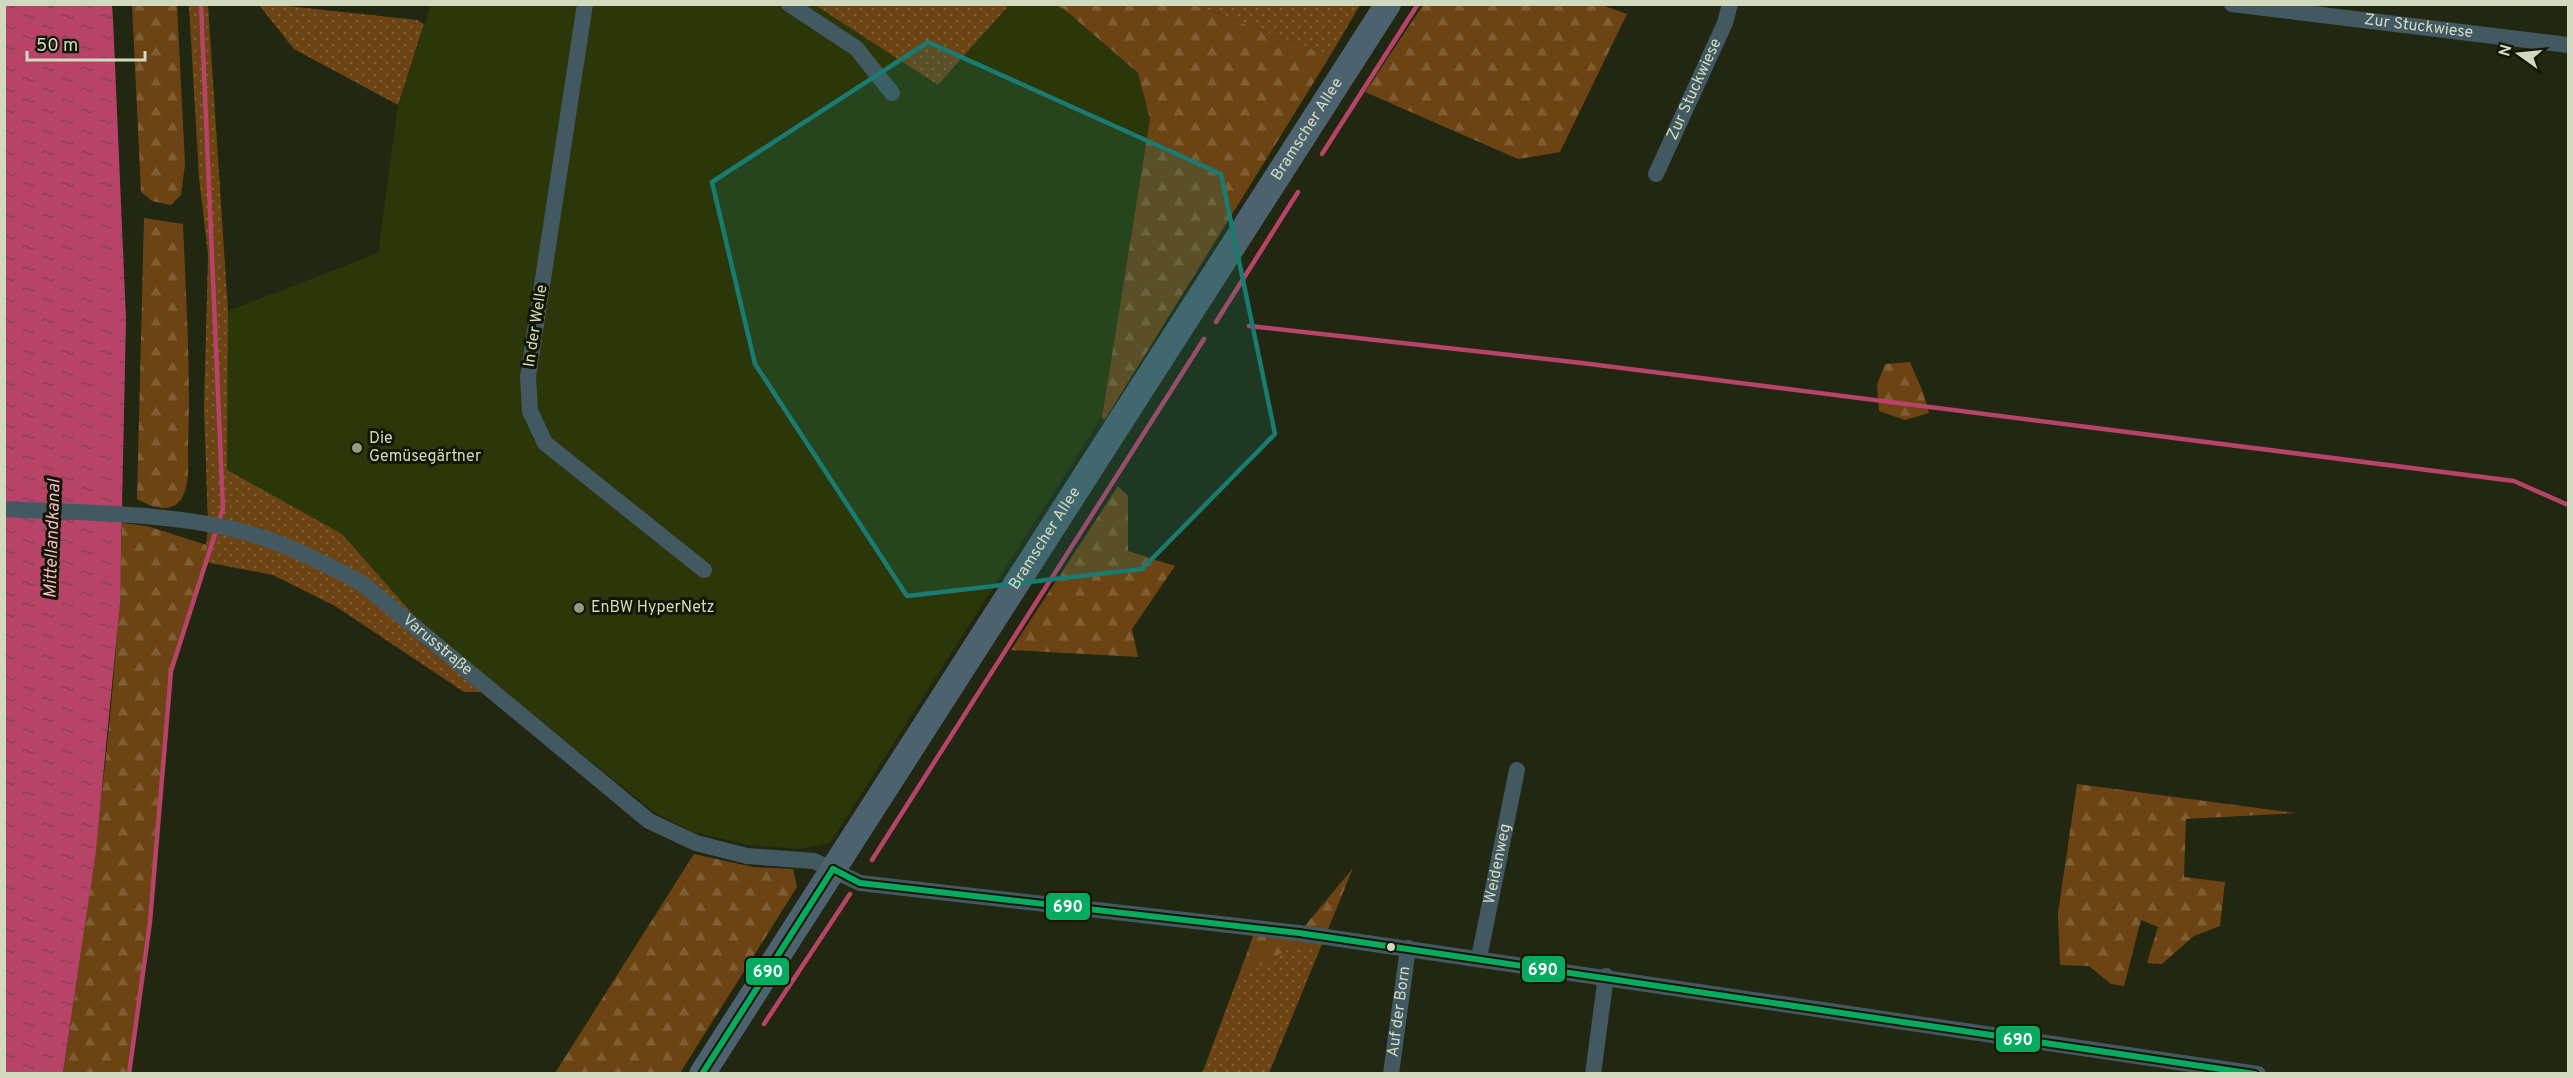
<svg xmlns="http://www.w3.org/2000/svg" width="2573" height="1078" font-family="Overpass,sans-serif">
<style>
.built{fill:#2b3708}
.grass{fill:url(#grass-dots)}
.forest{fill:url(#forest-firs)}
.water{fill:url(#water-ripples)}
.lines{fill:none;stroke-linecap:round;stroke-linejoin:round}
.stream{stroke:#b74369;stroke-width:4.5}
.street{stroke:#425962;stroke-width:16}
.primary{stroke:#4c636f;stroke-width:26}
.bus-1-casing{stroke:#111703;stroke-width:10}
.bus-1{stroke:#06ab62;stroke-width:6}
.marked{fill:#197b72;fill-opacity:0.2;stroke:#197b72;stroke-width:4.5;stroke-linejoin:round}
.poi-dot{fill:#939b81;stroke:#111703;stroke-width:2}
.bus-dot{fill:#d1dabe;stroke:#111703;stroke-width:2}
.labels{text-anchor:middle;dominant-baseline:central;stroke-width:6;stroke-linejoin:round;paint-order:stroke}
.street-label{font-size:16px;fill:#d1dabe;stroke:#111703}
.poi-label{font-size:16px;fill:#d1dabe;stroke:#111703;text-anchor:start}
.water-label{font-size:18px;font-style:italic;fill:#f6b4c4;stroke:#111703}
.line-badge{stroke:#111703;stroke-width:2}
.badge-label{font-size:16px;text-anchor:middle;font-weight:bold;fill:#fff}
</style>
<defs>
<pattern id="grass-dots" width="8" height="8" patternUnits="userSpaceOnUse" patternTransform="scale(1.5)"><rect width="8" height="8" fill="#6c4414"/><path d="M2 2h.1M6 6h.1" fill="none" stroke="#805e34" stroke-width="1.8" stroke-linecap="round"/></pattern>
<pattern id="forest-firs" width="22" height="20" patternUnits="userSpaceOnUse" patternTransform="scale(1.5)"><rect width="22" height="20" fill="#6c4414"/><path d="M5 1l3.5 6h-7zM16 11l3.5 6h-7z" fill="#805e34"/></pattern>
<pattern id="water-ripples" width="26" height="14" patternUnits="userSpaceOnUse" patternTransform="scale(1.5)"><rect width="26" height="14" fill="#b74369"/><path d="M2 4q2-2 4 0t4 0M15 11q2-2 4 0t4 0" fill="none" stroke="#874256"/></pattern>
</defs>
<rect width="100%" height="100%" fill="#212711"/>
<!-- built -->
<polygon class="built" points="431,5 815,5 938,85 1009,5 1055,5 1064,9 1138,73 1150,119 1102,417 830,843 800,849 748,845 692,832 654,812 227,470 228,311 378,253 398,105"/>
<!-- grass -->
<g class="grass">
<polygon points="208,5 228,311 227,470 342,534 426,629 420,642 482,692 464,692 335,606 273,575 205,562 208,524 204,408 208,255 199,177 189,6"/>
<polygon points="259,5 278,5 417,20 424,24 398,105 294,49"/>
<polygon points="815,5 1009,4 1009,5 938,85"/>
<polygon points="1194,5 1360,5 1330,56"/>
<polygon points="1297,944 1320,949 1269,1073 1202,1074 1237,980"/>
</g>
<!-- forest -->
<g class="forest">
<polygon points="1599,4 1627,14 1560,152 1518,159 1365,92 1423,5"/>
<polygon points="132,5 177,5 185,164 181,195 171,205 152,201 141,192"/>
<polygon points="1055,5 1194,5 1330,56 1104,421 1102,417 1150,119 1138,73 1064,9"/>
<path d="M144,218L183,224C186,298 191,373 188,448C188,463 190,484 182,498C171,515 151,507 137,499Z"/>
<polygon points="1910,362 1922,390 1929,413 1905,420 1879,411 1877,385 1885,364"/>
<polygon points="1118,486 1128,496 1128,551 1175,566 1132,629 1138,657 1011,650"/>
<path d="M122,523L147,526L207,545L205,562L171,671L150,922L129,1073L63,1074C90,891 118,708 122,523Z"/>
<polygon points="2077,784 2296,813 2186,819 2184,877 2225,882 2220,926 2194,936 2162,964 2147,963 2158,927 2141,920 2124,986 2111,984 2089,966 2060,965 2058,913"/>
<polygon points="694,854 753,867 793,869 797,887 680,1073 555,1073"/>
<polygon points="1353,868 1320,949 1297,944 1237,980 1256,928 1299,933"/>
</g>
<!-- water -->
<polygon class="water" points="5,5 112,5 113,19 126,319 120,602 96,850 63,1073 5,1074"/>
<g class="lines">
<!-- stream -->
<g class="stream">
<polyline points="201,4 223,509 218,523"/>
<polyline points="1322,154 1418,4"/>
<polyline points="1216,322 1298,192"/>
<polyline points="1249,326 1582,363 2514,481 2568,505"/>
<polyline points="872,860 1204,339"/>
<polyline points="764,1024 850,894"/>
<polyline points="129,1074 150,922 171,671 216,531"/>
</g>
<!-- street -->
<g class="street">
<polyline points="585,4 528,377 530,411 545,443 704,570"/>
<polyline points="789,4 856,48 892,93"/>
<path id="s1" d="M2232,4L2568,45"/>
<path id="s2" d="M1656,174L1725,23L1730,4"/>
<path id="s3" d="M4,509C78,513 155,512 228,528C275,538 321,561 363,584L649,821L696,843L747,856L814,861L860,883L1299,933L2258,1074"/>
<path id="s4" d="M1479,958L1517,770"/>
<path id="s5" d="M1391,1074L1408,948"/>
<polyline points="1593,1074 1606,976"/>
</g>
<!-- primary -->
<path class="primary" id="s6" d="M702,1074L1388,4"/>
<!-- bus-1 casing -->
<g class="bus-1-casing">
<g id="bus-1">
<polyline points="833,869 860,883 1299,933 2255,1074"/>
<polyline points="702,1074 833,869"/>
</g>
</g>
<!-- bus-1 -->
<use href="#bus-1" class="bus-1"/>
</g>
<!-- marked area -->
<path class="marked" d="M928,42L1221,174L1275,434L1142,569L907,596L755,364L712,182Z"/>
<!-- markers -->
<g class="poi-dot">
<circle cx="357" cy="448" r="6"/>
<circle cx="579" cy="608" r="6"/>
</g>
<circle class="bus-dot" cx="1391" cy="947" r="5"/>
<g class="labels">
<!-- street labels -->
<g class="street-label">
<text stroke="none"><textPath href="#s1" startOffset="188">Zur Stuckwiese</textPath></text>
<text stroke="none"><textPath href="#s2" startOffset="93">Zur Stuckwiese</textPath></text>
<text stroke="none"><textPath href="#s6" startOffset="1122">Bramscher Allee</textPath></text>
<text transform="translate(536 326) rotate(-81)">In der Welle</text>
<text stroke="none"><textPath href="#s6" startOffset="636">Bramscher Allee</textPath></text>
<text stroke="none"><textPath href="#s3" startOffset="468">Varusstraße</textPath></text>
<text stroke="none"><textPath href="#s4" startOffset="96">Weidenweg</textPath></text>
<text stroke="none"><textPath href="#s5" startOffset="63">Auf der Born</textPath></text>
</g>
<!-- poi labels -->
<g class="poi-label">
<text x="369" y="439">Die<tspan x="369" dy="18">Gemüsegärtner</tspan></text>
<text x="591" y="608">EnBW HyperNetz</text>
</g>
<!-- water labels -->
<g class="water-label">
<text transform="translate(53 539) rotate(-88)">Mittellandkanal</text>
</g>
</g>
<g class="line-badge">
<rect x="1045" y="892" width="46" height="29" rx="6" fill="#06ab62"/>
<rect x="1521" y="955" width="45" height="28" rx="6" fill="#06ab62"/>
<rect x="745" y="957" width="45" height="29" rx="6" fill="#06ab62"/>
<rect x="1995" y="1025" width="46" height="28" rx="6" fill="#06ab62"/>
</g>
<g class="badge-label">
<text x="1068" y="912">690</text>
<text x="1543" y="975">690</text>
<text x="768" y="977">690</text>
<text x="2018" y="1045">690</text>
</g>
<!-- border -->
<rect width="2573" height="1078" fill="none" stroke="#d1dabe" stroke-width="12"/>
<!-- north arrow -->
<g transform="translate(2519 54) rotate(285)" stroke="#111703" stroke-width="4.5" paint-order="stroke">
<path d="M0-4.5L10 22L0 15L-10 22Z" fill="#d1dabe"/>
<text y="-9" font-size="16" font-weight="bold" text-anchor="middle" fill="#d1dabe">N</text>
</g>
<!-- scale -->
<path d="M27 51v9h118v-9" fill="none" stroke="#d1dabe" stroke-width="3"/>
<text x="36" y="51" font-size="18" fill="#d1dabe" stroke="#111703" stroke-width="4.5" paint-order="stroke">50 m</text>
</svg>
